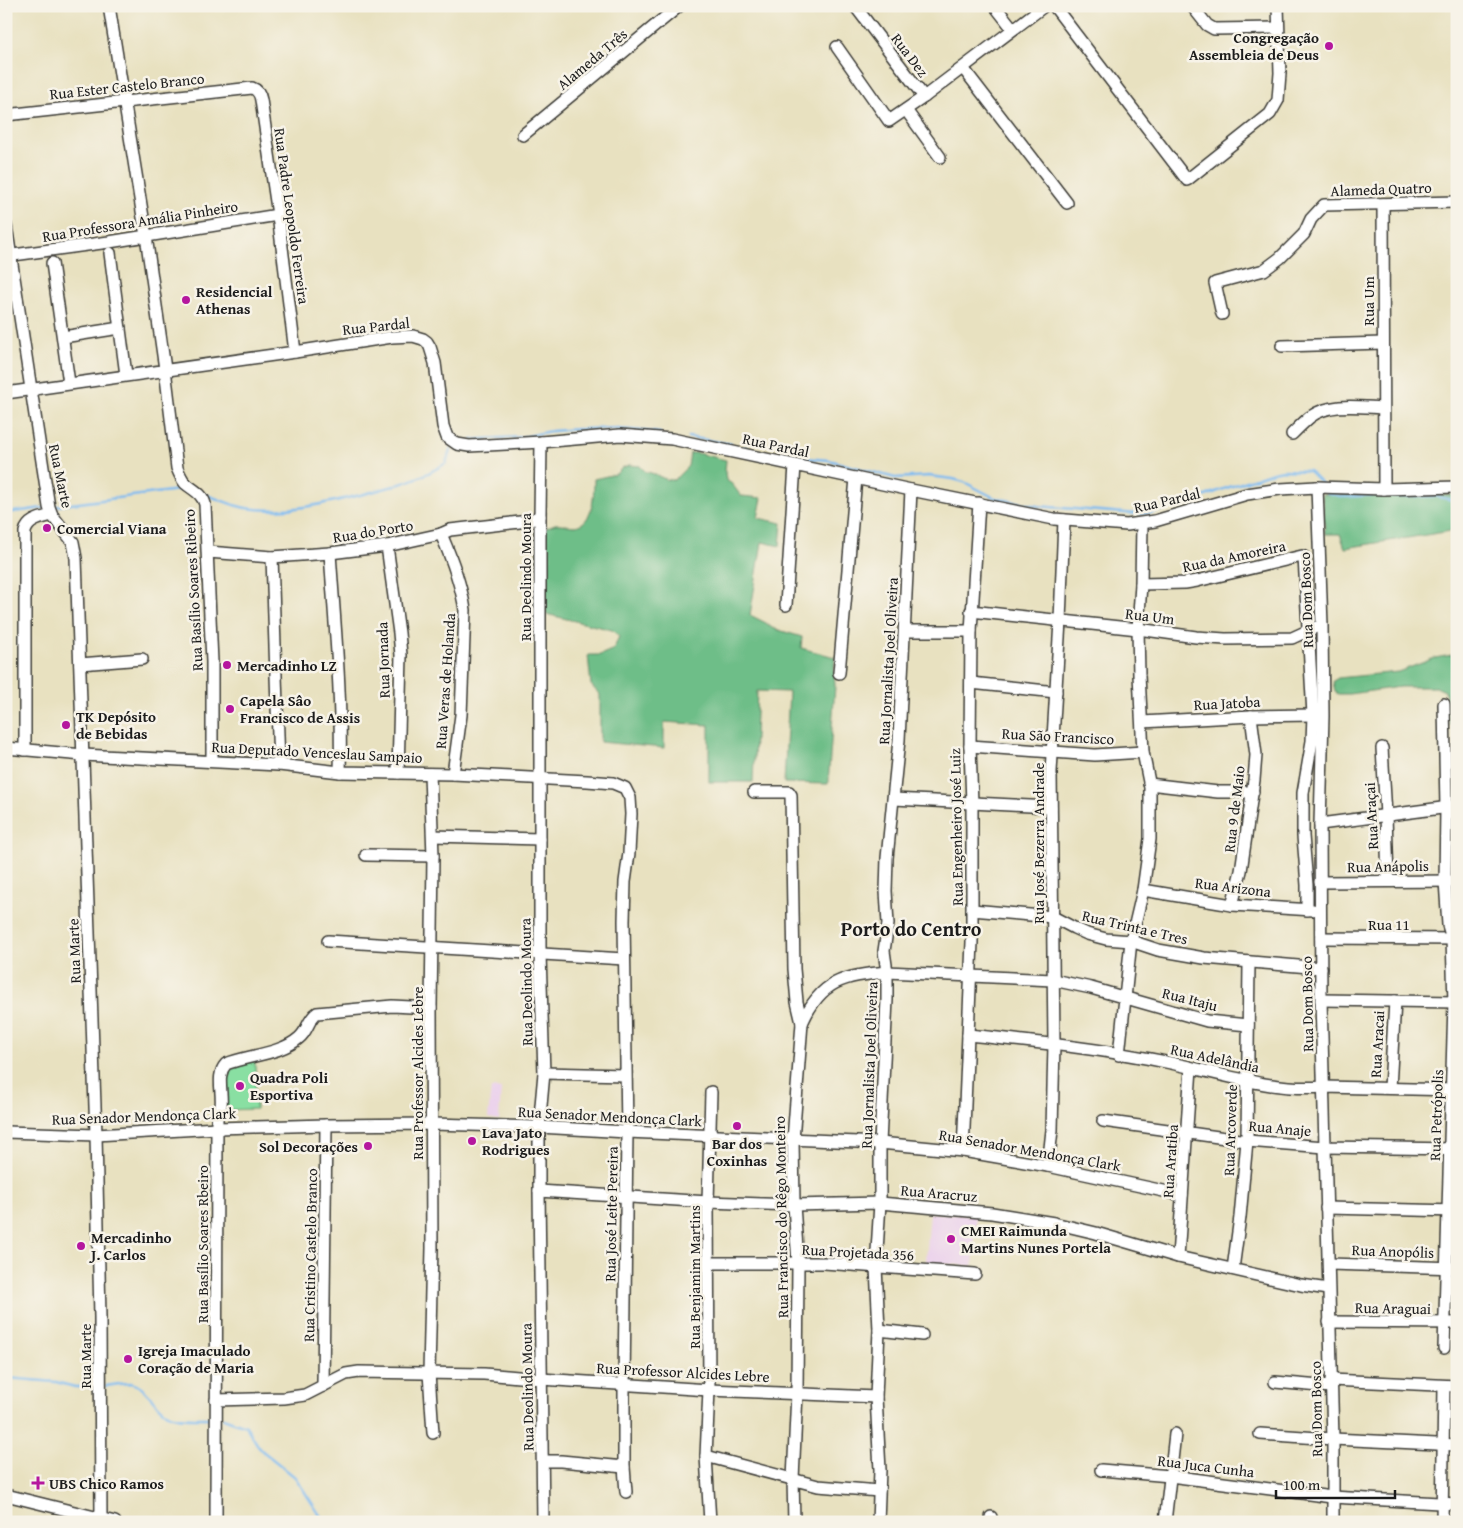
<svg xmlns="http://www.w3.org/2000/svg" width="1463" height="1528" font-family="'Gentium Book Plus',serif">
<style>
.built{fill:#ebd1ec}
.green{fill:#89dfa2;stroke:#527e5f}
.forest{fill:#6ebe88;stroke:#456d52}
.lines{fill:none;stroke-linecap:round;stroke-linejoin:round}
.stream{stroke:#7dbbf1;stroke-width:2.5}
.minor-casing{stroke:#3b3a35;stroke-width:14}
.minor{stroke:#fff;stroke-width:11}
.poi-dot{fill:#b5179e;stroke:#f7f3e8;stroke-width:2}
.labels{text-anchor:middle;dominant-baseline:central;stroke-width:5;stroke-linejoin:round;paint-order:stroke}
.poi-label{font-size:15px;font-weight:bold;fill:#1c1c1c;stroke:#f7f3e8;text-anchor:start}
.street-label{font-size:15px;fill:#1c1c1c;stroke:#f7f3e8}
.district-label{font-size:20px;font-weight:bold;fill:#1c1c1c;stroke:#f7f3e8}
</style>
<rect width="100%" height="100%" fill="#f7f3e8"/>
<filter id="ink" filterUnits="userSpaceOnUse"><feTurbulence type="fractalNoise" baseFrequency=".02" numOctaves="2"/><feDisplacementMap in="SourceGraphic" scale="10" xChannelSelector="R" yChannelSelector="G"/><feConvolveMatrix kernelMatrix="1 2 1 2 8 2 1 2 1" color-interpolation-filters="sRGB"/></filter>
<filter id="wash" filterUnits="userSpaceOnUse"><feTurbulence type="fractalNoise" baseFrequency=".0096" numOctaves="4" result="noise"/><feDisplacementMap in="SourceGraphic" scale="20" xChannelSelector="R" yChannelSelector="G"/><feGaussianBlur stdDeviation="1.12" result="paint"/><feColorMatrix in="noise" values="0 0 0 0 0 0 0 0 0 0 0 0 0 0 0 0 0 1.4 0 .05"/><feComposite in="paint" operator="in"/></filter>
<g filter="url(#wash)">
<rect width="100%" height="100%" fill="#e8e1c0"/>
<!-- built -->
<g class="built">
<polygon points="491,1088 501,1089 499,1120 488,1118"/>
<polygon points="930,1213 976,1216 973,1266 926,1262"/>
</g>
<!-- green -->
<polygon class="green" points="255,1061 256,1109 225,1110 224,1062"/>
<!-- forest -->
<g class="forest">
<path d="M690,453H697L726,460L725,472L726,480L732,484L741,496L762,498L758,518L782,523L780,546L762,542L750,615L766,623L772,628L802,637L801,648L835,657L834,670L835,686L828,784L784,783L789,692L757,691L753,782H709V725L664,722V748L600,742V695L591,685L588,655H600L614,649L619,636L612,630L546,614L544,528C548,527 552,525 555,524C562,523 569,526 575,526C594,524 594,493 594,479L616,474L622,468L629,465L640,466L646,472C657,473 663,481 674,480L688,466Z"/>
<polygon points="1322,494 1457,495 1457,530 1345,548 1340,534 1325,534"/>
<polygon points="1457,654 1457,724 1450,725 1445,691 1436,687 1400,687 1350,694 1338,694 1335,692 1333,681 1338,678 1398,672 1435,658"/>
</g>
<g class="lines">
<!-- stream -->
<g class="stream">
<polyline points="688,437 731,444"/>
<path d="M472,440C489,438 505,438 522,437C532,436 542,432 552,431C588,427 625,428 660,433"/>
<polyline points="744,447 760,452"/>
<polyline points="780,456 829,460 895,478 929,476 953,479 964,482 995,498 1038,506 1138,514 1152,513 1196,500 1218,491 1273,472 1283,470 1309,471 1322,484"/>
<polyline points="1326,490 1328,493 1344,497 1375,495 1404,497 1434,496 1457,501"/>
<path d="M206,495C220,499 232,506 246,508C286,514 329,503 368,493C395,486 422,479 446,463L451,448"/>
<polyline points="56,506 186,489"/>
<polyline points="6,513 43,508"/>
<polyline points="6,1378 56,1382 75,1387 93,1387"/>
<path d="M106,1386C114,1385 123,1383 130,1383C148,1386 155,1408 170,1415C180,1419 199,1418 210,1418"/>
<polyline points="223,1418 246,1426 260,1449 295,1477 321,1517 322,1522"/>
</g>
</g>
</g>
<g filter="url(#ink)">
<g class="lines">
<!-- minor casing -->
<g class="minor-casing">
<g id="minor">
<path d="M109,6L146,236L165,369L177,468C179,473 181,478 185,483C193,490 202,493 205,504L212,662V761"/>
<polyline points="855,6 924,97"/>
<polyline points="995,6 1013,29"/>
<polyline points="1054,6 1187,180 1270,114 1278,100 1280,73 1278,6"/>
<polyline points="1192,6 1207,25 1214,29 1278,28"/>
<polyline points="837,47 889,121 924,97 1044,6"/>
<polyline points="963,68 1067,203"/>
<polyline points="906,110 940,157"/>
<path d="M6,115L252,88C258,90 260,94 261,100L278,215L295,352"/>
<polyline points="523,135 679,6"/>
<polyline points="1383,204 1384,489"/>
<polyline points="6,225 49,507 52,515 73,542 76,558 96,1135 100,1317 101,1522"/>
<polyline points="110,253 126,375"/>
<polyline points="6,256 109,242 278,215"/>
<polyline points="52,263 69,383"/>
<polyline points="1222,314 1215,283 1264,270 1280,258 1304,234 1311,219 1324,205 1457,202"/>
<polyline points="63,337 120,328"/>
<polyline points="1282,346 1383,343"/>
<polyline points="6,393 295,352 392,337 413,336 423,339 427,342 430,347 435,363 443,426 447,437 457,444 469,446 541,442 620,435 672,439 911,490 1054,519 1127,525 1155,521 1247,494 1280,489 1317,487 1384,489 1457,487"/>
<path d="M1292,434C1298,428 1304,422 1310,417C1330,402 1360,407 1383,408"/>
<polyline points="541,442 540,516 540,955 544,1073 539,1127 539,1191 543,1522"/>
<polyline points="1317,487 1322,625 1323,716 1320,824 1321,1000 1333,1439 1333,1522"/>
<path d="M441,534C452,559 461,584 465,610L461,715L453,774"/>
<polyline points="387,546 399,633 401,655 398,773"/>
<polyline points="208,552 272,557 330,553 387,546 441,534 450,530 529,521 540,516"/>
<path d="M330,553C335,627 342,698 340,772"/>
<polyline points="272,557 279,765"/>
<polyline points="1141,584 1185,583 1197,581 1302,556 1304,557 1313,715 1312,741 1303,793 1303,836 1307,885 1307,910"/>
<polyline points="786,605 795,465"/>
<polyline points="971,611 1138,629 1196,637 1225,639 1292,638 1316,627"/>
<polyline points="905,631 971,631"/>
<polyline points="80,664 142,659"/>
<polyline points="839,673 856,478"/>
<polyline points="971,683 1056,692"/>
<polyline points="1444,704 1446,808 1445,881 1448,925 1452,939 1454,1002 1444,1348"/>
<polyline points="1142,722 1251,716 1313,715"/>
<polyline points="970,746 1095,755 1143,752"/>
<polyline points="6,748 83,755 279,765 340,772 453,774 587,781 613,783 625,788 630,798 631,814 629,853 625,882 624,921 627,1132 624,1385 624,1467 626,1492"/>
<polyline points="1382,748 1386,815 1388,881"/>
<path d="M25,750V532C28,520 41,518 52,515"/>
<polyline points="430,774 433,856 431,1008 432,1248 429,1373 433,1433"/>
<polyline points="1149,784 1218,792 1253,792"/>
<polyline points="754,792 789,792 791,795 794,969 797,1002 802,1023 793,1140 794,1205 798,1263 797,1393 793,1479 794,1522"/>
<polyline points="894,799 1051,807"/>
<polyline points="1320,824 1457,806"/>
<polyline points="433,836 540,839"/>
<polyline points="366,855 433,856"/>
<polyline points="1320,882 1457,881"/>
<polyline points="1143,890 1232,905 1313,910"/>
<polyline points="1232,905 1241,871 1254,780 1256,755 1251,716"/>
<polyline points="972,910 1053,917 1074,928 1087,934 1106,939 1131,941 1158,950 1204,958 1321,968"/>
<polyline points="1321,938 1457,939"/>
<polyline points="328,941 624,959"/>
<polyline points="1321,1000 1457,1002"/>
<path d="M802,1023C821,980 844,976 887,972L1053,980L1091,988L1207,1021L1248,1025"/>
<path d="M968,1035C1036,1042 1104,1049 1171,1063C1222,1074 1271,1091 1323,1087L1457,1090"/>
<polyline points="1119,1055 1131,941 1143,890 1150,839 1150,787 1143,752 1139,675 1138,629 1141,584 1142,524"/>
<polyline points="544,1073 625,1075"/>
<polyline points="1390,1088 1395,1001"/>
<polyline points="1103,1121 1247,1141 1325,1147 1457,1149"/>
<polyline points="6,1132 96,1135 217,1128 326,1125 432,1124 539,1127 627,1132 880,1143 963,1151 1048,1166 1182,1195"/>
<polyline points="963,1151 972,942 972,804 970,746 971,631 979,503"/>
<polyline points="1048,1166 1052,1130 1054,1044 1051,772 1060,621 1064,520"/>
<polyline points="539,1191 708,1202 794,1205 880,1203 992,1213 1054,1223 1096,1233 1178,1257 1301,1285 1328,1289"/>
<polyline points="1326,1208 1457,1211"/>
<polyline points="1178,1257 1191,1068"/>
<polyline points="708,1263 824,1263 975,1274"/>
<polyline points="1329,1264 1457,1268"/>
<polyline points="1233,1269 1240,1217 1247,1141 1249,962"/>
<polyline points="1329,1322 1457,1323"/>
<polyline points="879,1330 922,1335"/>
<polyline points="1331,1380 1457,1386"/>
<polyline points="1275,1382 1331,1387"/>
<polyline points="323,1386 326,1125"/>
<polyline points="216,1400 284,1398 305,1395 346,1374 359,1372 484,1374 541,1379 709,1390 876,1397"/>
<polyline points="1260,1434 1333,1439 1457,1445"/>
<polyline points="706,1456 818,1486 879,1491"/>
<polyline points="543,1461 561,1461 624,1467"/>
<polyline points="1101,1470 1170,1476 1332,1497 1457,1504"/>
<polyline points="6,1495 115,1522"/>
<path d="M216,1522L217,1116C228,1101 213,1078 226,1064C249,1055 281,1054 299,1038C308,1031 308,1019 317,1013L392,1006L431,1008"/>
<polyline points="710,1522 706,1456 709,1390 708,1202 711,1092"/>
<polyline points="878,1522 880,1470 876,1397 879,1330 876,1267 880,1203 880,1143 887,1000 887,972 884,951 888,924 886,891 887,858 899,740 911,490"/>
<polyline points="991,1522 991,1517"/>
<polyline points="1165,1522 1175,1434"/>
<polyline points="1442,1522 1444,1386"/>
</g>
</g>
<!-- minor -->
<use href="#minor" class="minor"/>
</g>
</g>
<!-- markers -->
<g class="poi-dot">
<circle cx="1329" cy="46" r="5"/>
<circle cx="186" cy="300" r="5"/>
<circle cx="47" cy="528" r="5"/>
<circle cx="227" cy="665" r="5"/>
<circle cx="230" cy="709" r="5"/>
<circle cx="66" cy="725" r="5"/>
<circle cx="240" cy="1086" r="5"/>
<circle cx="737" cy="1126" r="5"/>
<circle cx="472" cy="1141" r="5"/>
<circle cx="368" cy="1146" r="5"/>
<circle cx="951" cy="1239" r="5"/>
<circle cx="81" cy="1246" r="5"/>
<circle cx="128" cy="1359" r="5"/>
<path d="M35.5 1475.5h5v5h5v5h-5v5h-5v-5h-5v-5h5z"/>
</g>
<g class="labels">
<!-- poi labels -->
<g class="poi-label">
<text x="1319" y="37" text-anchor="end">Congregação<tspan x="1319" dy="17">Assembleia de Deus</tspan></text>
<text x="196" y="291">Residencial<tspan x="196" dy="17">Athenas</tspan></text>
<text x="57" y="528">Comercial Viana</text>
<text x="237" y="665">Mercadinho LZ</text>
<text x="240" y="700">Capela Sâo<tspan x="240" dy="17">Francisco de Assis</tspan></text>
<text x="76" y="716">TK Depósito<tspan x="76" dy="17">de Bebidas</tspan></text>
<text x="250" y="1077">Quadra Poli<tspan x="250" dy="17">Esportiva</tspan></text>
<text x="482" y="1132">Lava Jato<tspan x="482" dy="17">Rodrigues</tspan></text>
<text x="737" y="1143" text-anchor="middle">Bar dos<tspan x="737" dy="17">Coxinhas</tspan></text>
<text x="358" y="1146" text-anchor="end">Sol Decorações</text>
<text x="961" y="1230">CMEI Raimunda<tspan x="961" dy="17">Martins Nunes Portela</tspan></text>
<text x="91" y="1237">Mercadinho<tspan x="91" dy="17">J. Carlos</tspan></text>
<text x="138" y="1350">Igreja Imaculado<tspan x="138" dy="17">Coração de Maria</tspan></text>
<text x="49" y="1483">UBS Chico Ramos</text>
</g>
<!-- street labels -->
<g class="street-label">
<text transform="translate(910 55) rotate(53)">Rua Dez</text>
<text transform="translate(592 59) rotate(-40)">Alameda Três</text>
<text transform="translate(127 86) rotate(-6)">Rua Ester Castelo Branco</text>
<text transform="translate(1381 189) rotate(-2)">Alameda Quatro</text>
<text transform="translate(292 216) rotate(82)">Rua Padre Leopoldo Ferreira</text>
<text transform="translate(140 221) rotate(-9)">Rua Professora Amália Pinheiro</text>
<text transform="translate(1368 301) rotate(-90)">Rua Um</text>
<text transform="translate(376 326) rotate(-6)">Rua Pardal</text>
<text transform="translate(776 445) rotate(12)">Rua Pardal</text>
<text transform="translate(61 476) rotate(78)">Rua Marte</text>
<text transform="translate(1167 500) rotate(-13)">Rua Pardal</text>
<text transform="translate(373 531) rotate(-9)">Rua do Porto</text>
<text transform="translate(1234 556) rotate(-12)">Rua da Amoreira</text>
<text transform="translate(525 577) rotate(-90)">Rua Deolindo Moura</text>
<text transform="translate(193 590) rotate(-93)">Rua Basílio Soares Ribeiro</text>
<text transform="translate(1306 600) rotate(-92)">Rua Dom Bosco</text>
<text transform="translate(1150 616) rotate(7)">Rua Um</text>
<text transform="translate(383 660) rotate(-92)">Rua Jornada</text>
<text transform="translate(888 661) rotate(-87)">Rua Jornalista Joel Oliveira</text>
<text transform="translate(445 681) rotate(-86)">Rua Veras de Holanda</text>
<text transform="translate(1227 703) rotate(-3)">Rua Jatoba</text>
<text transform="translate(1058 736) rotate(3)">Rua São Francisco</text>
<text transform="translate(317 752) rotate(3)">Rua Deputado Venceslau Sampaio</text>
<text transform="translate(1234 809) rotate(-83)">Rua 9 de Maio</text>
<text transform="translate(1371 816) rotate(-93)">Rua Araçai</text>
<text transform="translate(956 827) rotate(-91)">Rua Engenheiro José Luiz</text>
<text transform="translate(1038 843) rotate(-90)">Rua José Bezerra Andrade</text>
<text transform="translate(1388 866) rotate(-1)">Rua Anápolis</text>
<text transform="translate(1233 887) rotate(7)">Rua Arizona</text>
<text x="1389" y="924">Rua 11</text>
<text transform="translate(1135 927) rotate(13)">Rua Trinta e Tres</text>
<text transform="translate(74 951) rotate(-92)">Rua Marte</text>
<text transform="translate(526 982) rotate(-91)">Rua Deolindo Moura</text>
<text transform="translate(1190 999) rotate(14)">Rua Itaju</text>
<text transform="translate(1307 1004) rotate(-91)">Rua Dom Bosco</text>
<text transform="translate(1377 1044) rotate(-87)">Rua Aracai</text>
<text transform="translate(1215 1058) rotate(12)">Rua Adelândia</text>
<text transform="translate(869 1065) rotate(-88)">Rua Jornalista Joel Oliveira</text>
<text transform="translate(417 1073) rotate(-90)">Rua Professor Alcides Lebre</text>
<text transform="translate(1436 1115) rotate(-88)">Rua Petrópolis</text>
<text transform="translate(144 1116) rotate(-2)">Rua Senador Mendonça Clark</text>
<text transform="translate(610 1116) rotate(3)">Rua Senador Mendonça Clark</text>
<text transform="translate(1280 1128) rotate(5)">Rua Anaje</text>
<text transform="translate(1230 1130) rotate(-88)">Rua Arcoverde</text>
<text transform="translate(1030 1150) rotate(10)">Rua Senador Mendonça Clark</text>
<text transform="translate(1170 1161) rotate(-86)">Rua Aratiba</text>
<text transform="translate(939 1193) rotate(5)">Rua Aracruz</text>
<text transform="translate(611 1214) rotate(-89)">Rua José Leite Pereira</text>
<text transform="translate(781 1217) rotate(-91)">Rua Francisco do Rêgo Monteiro</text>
<text transform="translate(202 1244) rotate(-90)">Rua Basílio Soares Rbeiro</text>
<text transform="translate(1393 1251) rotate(2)">Rua Anopólis</text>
<text transform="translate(858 1252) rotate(3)">Rua Projetada 356</text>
<text transform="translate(310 1255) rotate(-89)">Rua Cristino Castelo Branco</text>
<text transform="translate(694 1277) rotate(-90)">Rua Benjamim Martins</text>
<text transform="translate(1393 1308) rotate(1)">Rua Araguai</text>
<text transform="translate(85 1356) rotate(-90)">Rua Marte</text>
<text transform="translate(683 1372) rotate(3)">Rua Professor Alcides Lebre</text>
<text transform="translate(527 1387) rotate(-91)">Rua Deolindo Moura</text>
<text transform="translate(1316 1409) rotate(-91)">Rua Dom Bosco</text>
<text transform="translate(1206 1466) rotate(7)">Rua Juca Cunha</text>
</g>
<!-- district labels -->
<g class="district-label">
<text x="911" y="928">Porto do Centro</text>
</g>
</g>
<!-- margin -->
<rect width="1463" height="1528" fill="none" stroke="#f7f3e8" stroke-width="25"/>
<!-- scale -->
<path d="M1276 1490v8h119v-8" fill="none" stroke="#1c1c1c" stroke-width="2.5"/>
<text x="1283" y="1490" font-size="15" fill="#1c1c1c" stroke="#f7f3e8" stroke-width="4" paint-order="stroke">100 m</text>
</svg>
